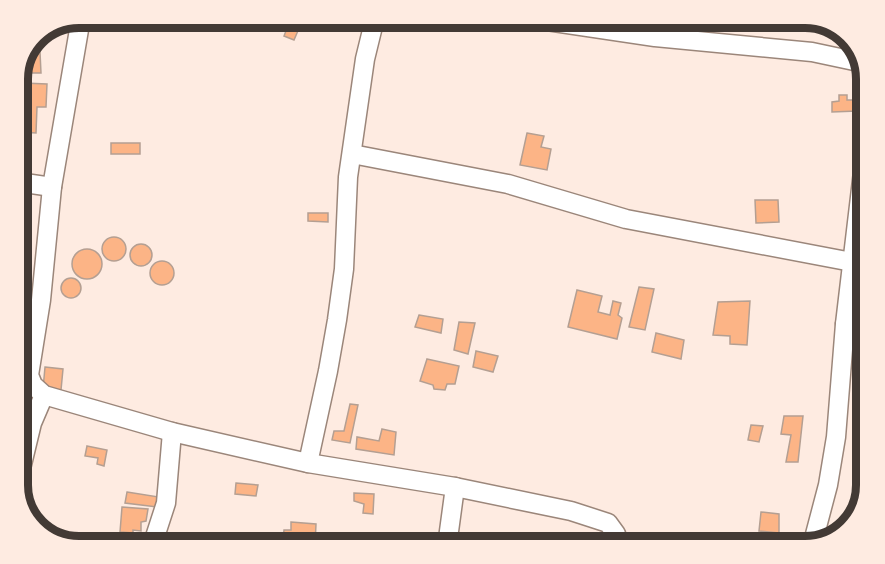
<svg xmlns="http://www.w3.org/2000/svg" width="885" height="564" font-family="'Asap Condensed',sans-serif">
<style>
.building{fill:#fcb486;stroke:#b49f92;stroke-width:1.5}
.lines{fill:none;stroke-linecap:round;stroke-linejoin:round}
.minor-casing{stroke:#9b867a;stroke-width:21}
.minor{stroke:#fff;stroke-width:18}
.rim{fill:none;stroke:#433a35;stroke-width:8}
</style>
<rect width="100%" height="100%" fill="#feebe1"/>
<!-- building -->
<g class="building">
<polygon points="291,18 312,18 311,22 303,19 294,40 284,36"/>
<polygon points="29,52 40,52 41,73 19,73"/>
<polygon points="23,83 47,84 46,107 37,107 36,133 18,132 18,93 23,93"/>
<polygon points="839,95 847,95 847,100 857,100 857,111 832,112 832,102 839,101"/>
<polygon points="527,133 544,136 541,147 551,149 547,170 520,165"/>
<rect x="111" y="143" width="29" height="11"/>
<polygon points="755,200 778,200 779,222 756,223"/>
<polygon points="308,213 328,213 328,222 308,221"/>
<circle cx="114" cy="249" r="12"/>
<circle cx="141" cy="255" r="11"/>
<circle cx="87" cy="264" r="15"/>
<circle cx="162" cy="273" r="12"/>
<circle cx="71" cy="288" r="10"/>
<polygon points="639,287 654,289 645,330 629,327"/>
<polygon points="577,290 602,296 598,312 610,315 613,301 621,303 618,315 622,318 617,339 568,327"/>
<polygon points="750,301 747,345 730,344 730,336 713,335 718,302"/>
<polygon points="419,315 443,319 441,333 415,327"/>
<polygon points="459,322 475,323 468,354 454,350"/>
<polygon points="656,333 684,340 681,359 652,352"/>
<polygon points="476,351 498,356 493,372 473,367"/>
<polygon points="427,359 459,366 455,384 447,384 445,390 434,389 433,385 420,381"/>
<polygon points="45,367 63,369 61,390 43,389"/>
<polygon points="350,404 358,405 350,443 332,440 334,431 344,431"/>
<polygon points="784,416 803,416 798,462 786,462 791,435 781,434"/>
<polygon points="751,425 763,426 759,442 748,440"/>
<polygon points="382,429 396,432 394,455 356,449 357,437 379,441"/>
<polygon points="87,446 107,450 104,466 97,464 98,458 85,456"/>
<polygon points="236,483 258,485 256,496 235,494"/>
<polygon points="127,492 159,497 157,507 125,503"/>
<polygon points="354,493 374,494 373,514 363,513 364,504 354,501"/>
<polygon points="122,507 148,509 146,521 141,522 141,531 133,530 133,533 120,532"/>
<polygon points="761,512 779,514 779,533 759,531"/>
<polygon points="291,522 316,524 315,546 287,546 287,543 283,542 284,530 291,530"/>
</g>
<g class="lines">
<!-- minor casing -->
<g class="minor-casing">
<g id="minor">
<polyline points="527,18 655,37 812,52 859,62"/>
<polyline points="352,154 508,184 626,219 852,262"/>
<polyline points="18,182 52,187 81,18"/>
<polyline points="52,187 41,300 29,375 33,385 44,395 172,432 308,463 455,487 571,511 608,523 616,534 616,546"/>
<polyline points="845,324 867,335"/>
<polyline points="308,463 328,371 337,320 344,269 348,177 365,59 375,18"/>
<polyline points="18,481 32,423 44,395"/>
<polyline points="813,542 828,485 836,437 845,324 867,138"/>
<polyline points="153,543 166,503 172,432"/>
<polyline points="447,546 455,487"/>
</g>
</g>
<!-- minor -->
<use href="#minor" class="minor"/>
</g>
<!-- crop -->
<path d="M0 0H885V564H0ZM79 28H805A51 51 0 0 1 856 79V485A51 51 0 0 1 805 536H79A51 51 0 0 1 28 485V79A51 51 0 0 1 79 28Z" fill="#feebe1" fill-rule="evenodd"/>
<path class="rim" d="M79 28H805A51 51 0 0 1 856 79V485A51 51 0 0 1 805 536H79A51 51 0 0 1 28 485V79A51 51 0 0 1 79 28Z"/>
</svg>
